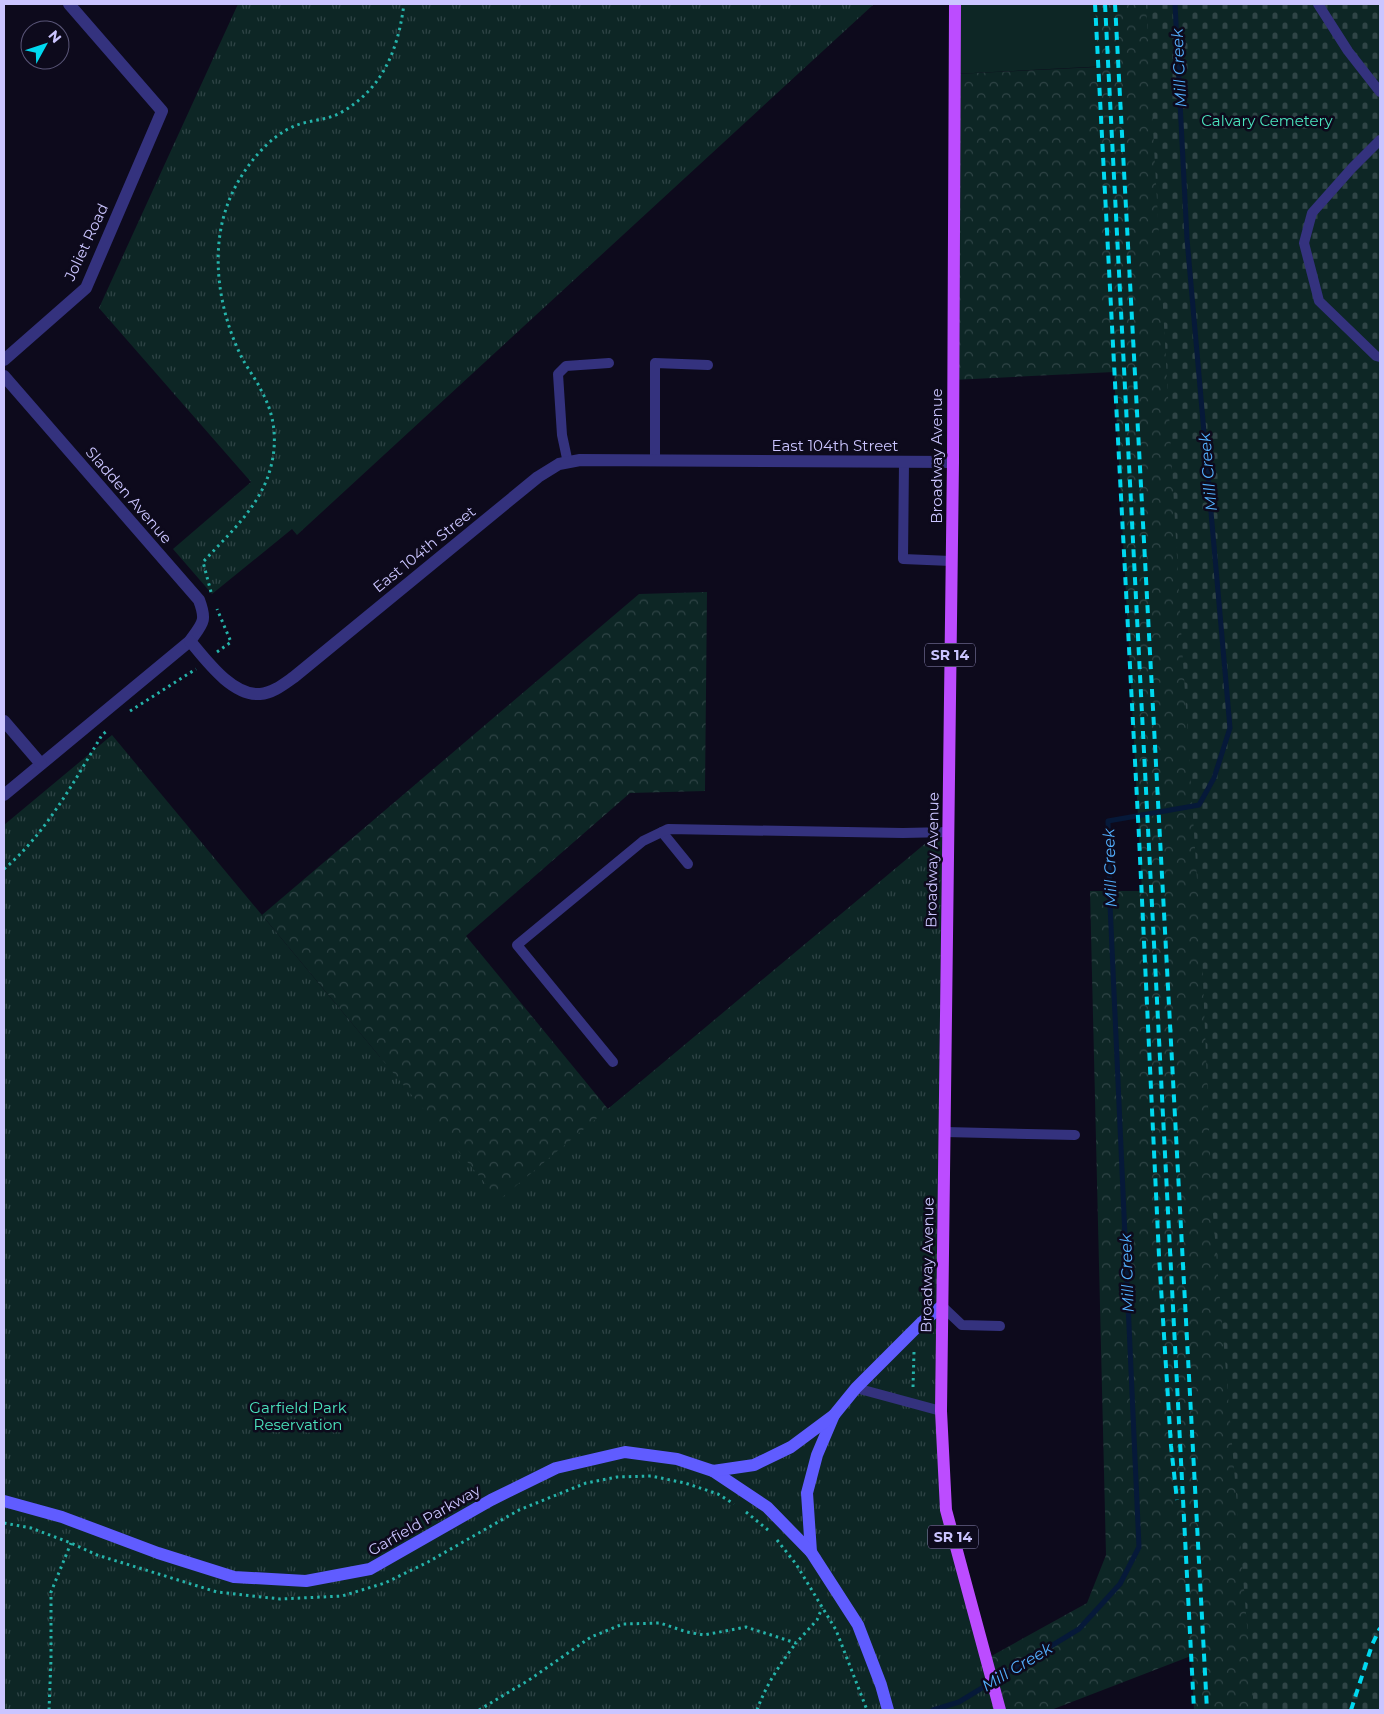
<svg xmlns="http://www.w3.org/2000/svg" width="1384" height="1714" font-family="Montserrat,sans-serif">
<style>
.green{fill:#0d2625}
.forest{fill:url(#forest-crowns)}
.cemetery{fill:url(#cemetery-stones)}
.park{fill:url(#park-tufts)}
.lines{fill:none;stroke-linecap:round;stroke-linejoin:round}
.stream{stroke:#061939;stroke-width:5}
.path{stroke:#25b3aa;stroke-width:3;stroke-dasharray:2.5 4;stroke-linecap:butt}
.lane{stroke:#34327e;stroke-width:10}
.street{stroke:#34327e;stroke-width:12}
.secondary{stroke:#605cff;stroke-width:12}
.primary{stroke:#bc4cff;stroke-width:12}
.rail{stroke:#00d9f0;stroke-width:4;stroke-dasharray:8 6;stroke-linecap:butt}
.labels{text-anchor:middle;dominant-baseline:central;stroke-width:5;stroke-linejoin:round;paint-order:stroke}
.shield{fill:#0d0a1c;stroke:#928dbb;stroke-width:1}
.shield-label{font-size:14px;font-weight:bold;fill:#cbc5ff}
.park-label{font-size:15px;fill:#4be5be;stroke:#0d0a1c}
.street-label{font-size:15px;fill:#cbc5ff;stroke:#0d0a1c}
.water-label{font-size:16px;font-style:italic;fill:#53b0ff;stroke:#0d0a1c}
</style>
<defs>
<pattern id="forest-crowns" width="20" height="18" patternUnits="userSpaceOnUse" patternTransform="scale(1.25)"><rect width="20" height="18" fill="#0d2625"/><path d="M2 6a3 3 0 1 1 6 0M12 15a3 3 0 1 1 6 0" fill="none" stroke="#2f4446"/></pattern>
<pattern id="cemetery-stones" width="16" height="16" patternUnits="userSpaceOnUse" patternTransform="scale(1.25)"><rect width="16" height="16" fill="#0d2625"/><path d="M2 7V4a2 2 0 0 1 4 0v3zM10 15v-3a2 2 0 0 1 4 0v3z" fill="#2f4446"/></pattern>
<pattern id="park-tufts" width="24" height="20" patternUnits="userSpaceOnUse" patternTransform="scale(1.25)"><rect width="24" height="20" fill="#0d2625"/><path d="M3 7l-1-3M5 7V3M7 7l1-3M15 17l-1-3M17 17v-4M19 17l1-3" fill="none" stroke="#2f4446"/></pattern>
</defs>
<rect width="100%" height="100%" fill="#0d0a1c"/>
<!-- green -->
<polygon class="green" points="955,4 1105,4 1108,66 954,74"/>
<!-- forest -->
<polygon class="forest" points="1095,4 1219,4 1380,1710 1194,1710 1191,1656 1051,1710 4,1710 380,1057 262,915 639,594 707,592 705,791 630,793 466,936 608,1109 948,832 941,1411 946,1510 986,1659 1087,1603 1106,1555 1090,891 1142,891 1114,372 953,380 954,74 1098,67"/>
<!-- cemetery -->
<polygon class="cemetery" points="1146,4 1380,4 1380,1710 1254,1710 1212,1202 1202,957 1182,646"/>
<!-- park -->
<g class="park">
<polygon points="238,4 874,4 297,535 292,529 212,594 173,549 251,482 99,308"/>
<polygon points="112,735 499,1200 945,827 937,1482 1002,1710 4,1710 4,825"/>
</g>
<g class="lines">
<!-- stream -->
<polyline class="stream" points="933,1710 959,1702 1079,1629 1120,1584 1139,1547 1110,904 1108,821 1199,805 1214,778 1230,728 1187,239 1175,4"/>
<!-- path -->
<g class="path">
<path d="M211,592L203,562C227,536 254,512 267,479C278,450 277,419 262,392C256,379 247,368 241,356C219,311 210,253 227,206C237,176 266,136 297,125C311,120 327,120 340,113C383,89 398,50 404,4"/>
<polyline points="217,652 231,642 217,609"/>
<polyline points="130,711 196,669"/>
<path d="M4,869C45,835 75,780 102,735L108,730"/>
<polyline points="913,1387 914,1352"/>
<polyline points="746,1512 768,1530"/>
<polyline points="4,1523 31,1528 71,1543 97,1555 217,1592 280,1599 342,1596 385,1583 428,1562 519,1510 586,1483 617,1477 651,1476 685,1483 718,1494 734,1504"/>
<polyline points="777,1540 796,1564 836,1630 867,1710"/>
<polyline points="49,1710 51,1659 51,1592 71,1543"/>
<polyline points="479,1710 529,1680 591,1637 623,1624 660,1623 687,1632 704,1635 746,1627 796,1643 817,1620 822,1608"/>
<path d="M757,1710C766,1685 780,1664 796,1643"/>
</g>
<!-- lane -->
<g class="lane">
<polyline points="1318,4 1348,51 1380,92"/>
<polyline points="1380,140 1352,168 1312,213 1304,243 1319,301 1376,356 1380,357"/>
<polyline points="655,461 655,363 708,365"/>
<polyline points="904,462 903,559 951,561"/>
<polyline points="568,463 562,435 558,374 566,366 609,363"/>
<polyline points="662,832 688,864"/>
<polyline points="613,1062 517,945 643,841 668,829 903,833 948,832"/>
<polyline points="945,1132 1075,1135"/>
<polyline points="942,1306 962,1325 1000,1326"/>
<polyline points="856,1388 941,1411"/>
</g>
<!-- street -->
<g class="street">
<polyline points="4,360 86,288 162,111 69,4"/>
<path d="M4,376L199,600C207,621 203,623 190,641L4,795"/>
<path d="M190,641C206,660 232,696 260,694C273,693 284,684 294,677L538,477L559,464L580,460L953,462"/>
<polyline points="4,721 41,764"/>
</g>
<!-- secondary -->
<g class="secondary">
<polyline points="834,1415 817,1455 807,1493 811,1552 858,1625 881,1685 888,1710"/>
<polyline points="713,1471 767,1507 811,1552"/>
<polyline points="4,1501 62,1517 158,1553 234,1577 306,1581 370,1569 491,1500 556,1468 625,1452 677,1459 713,1471 754,1465 791,1447 834,1415 856,1388 921,1323 942,1306"/>
</g>
<!-- primary -->
<polyline class="primary" points="955,4 953,462 941,1411 946,1510 1000,1710"/>
<!-- rail -->
<g class="rail">
<polyline points="1095,4 1139,837 1159,1256 1171,1446 1177,1500"/>
<polyline points="1105,4 1194,1710"/>
<polyline points="1115,4 1207,1710"/>
<polyline points="1351,1710 1372,1645 1380,1628"/>
</g>
</g>
<g class="labels">
<!-- shield labels -->
<g class="shield">
<rect x="925" y="643.5" width="50" height="23" rx="4"/>
<rect x="928" y="1525.5" width="50" height="23" rx="4"/>
</g>
<g class="shield-label">
<text x="950" y="655">SR 14</text>
<text x="953" y="1537">SR 14</text>
</g>
<!-- park labels -->
<g class="park-label">
<text x="1267" y="120">Calvary Cemetery</text>
<text x="298" y="1407">Garfield Park<tspan x="298" dy="17">Reservation</tspan></text>
</g>
<!-- street labels -->
<g class="street-label">
<text transform="translate(86 242) rotate(-65)">Joliet Road</text>
<text x="835" y="445">East 104th Street</text>
<text transform="translate(936 456) rotate(-90)">Broadway Avenue</text>
<text transform="translate(129 495) rotate(49)">Sladden Avenue</text>
<text transform="translate(424 549) rotate(-39)">East 104th Street</text>
<text transform="translate(932 860) rotate(-89)">Broadway Avenue</text>
<text transform="translate(927 1265) rotate(-89)">Broadway Avenue</text>
<text transform="translate(424 1520) rotate(-30)">Garfield Parkway</text>
</g>
<!-- water labels -->
<g class="water-label">
<text transform="translate(1179 68) rotate(-93)">Mill Creek</text>
<text transform="translate(1208 472) rotate(-95)">Mill Creek</text>
<text transform="translate(1110 868) rotate(-92)">Mill Creek</text>
<text transform="translate(1127 1273) rotate(-92)">Mill Creek</text>
<text transform="translate(1017 1667) rotate(-31)">Mill Creek</text>
</g>
</g>
<!-- border -->
<rect width="1384" height="1714" fill="none" stroke="#cbc5ff" stroke-width="10"/>
<!-- north arrow -->
<g transform="translate(45 45) rotate(50)"><circle r="24" fill="#0d0a1c" stroke="#595577"/>
<path d="M0-4L9 19L0 12L-9 19Z" fill="#00d9f0"/>
<text y="-8" font-size="14" font-weight="bold" text-anchor="middle" fill="#cbc5ff">N</text>
</g>
</svg>
